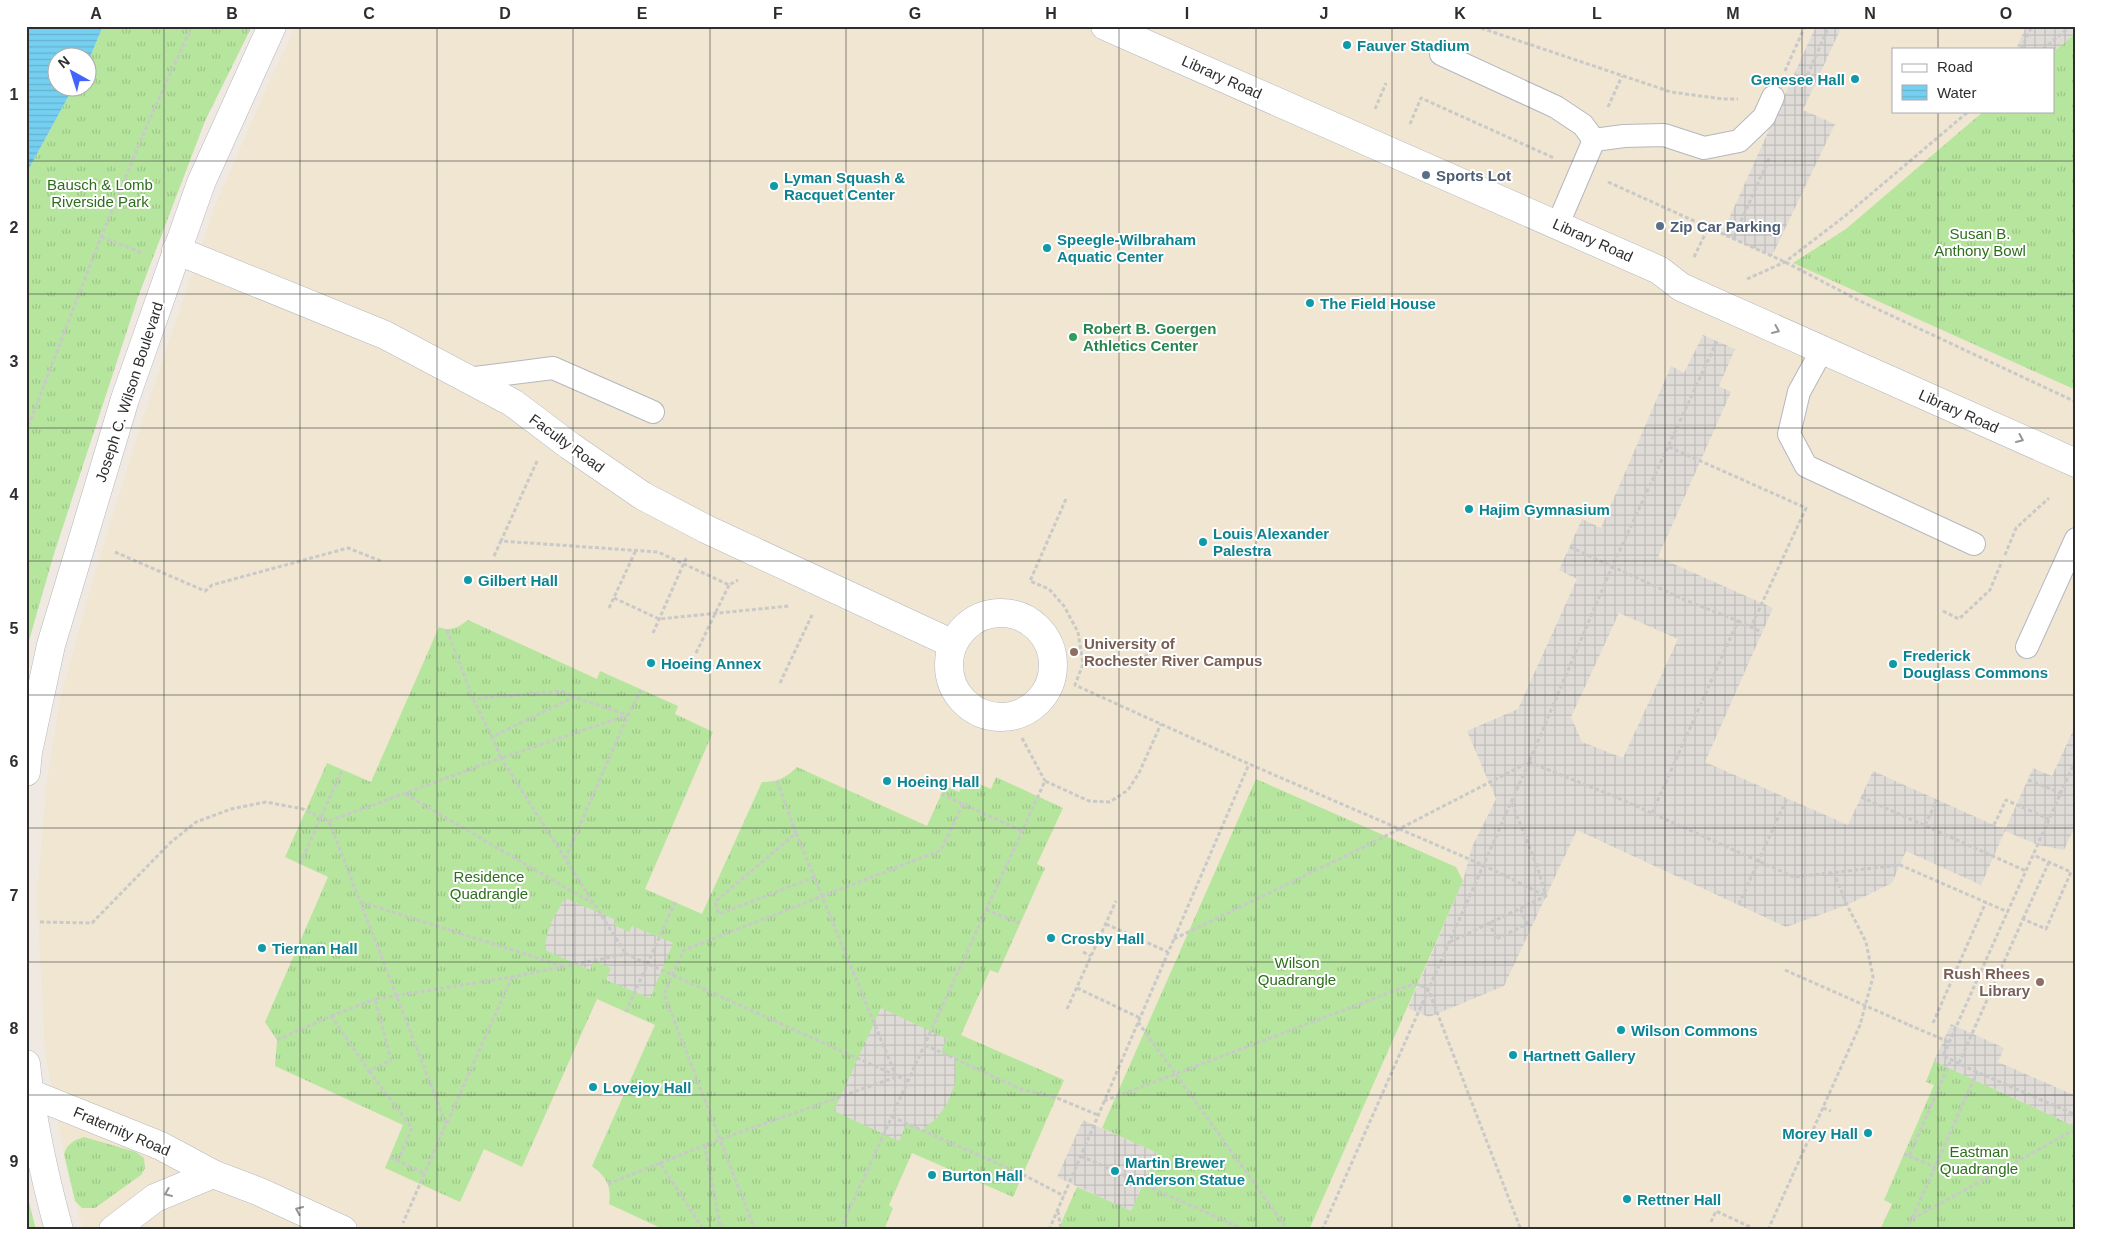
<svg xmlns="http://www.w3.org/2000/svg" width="2102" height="1256" font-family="Arial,sans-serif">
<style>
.education{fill:#f0e6d1;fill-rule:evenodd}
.grass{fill:url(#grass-tufts)}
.plaza{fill:url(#plaza-grid);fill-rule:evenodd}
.water{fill:url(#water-rules)}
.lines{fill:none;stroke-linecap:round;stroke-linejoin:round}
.lane-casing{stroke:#b4b7c1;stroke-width:24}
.street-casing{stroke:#b4b7c1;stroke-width:29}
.secondary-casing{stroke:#b4b7c1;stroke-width:29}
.path{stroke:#c9c9c9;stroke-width:3;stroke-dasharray:4 2.5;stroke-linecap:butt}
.lane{stroke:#fff;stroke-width:22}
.street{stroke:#fff;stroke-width:28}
.secondary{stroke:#fff;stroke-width:28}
.path-bridge{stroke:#c9c9c9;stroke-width:3;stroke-dasharray:4 2.5;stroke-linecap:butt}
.oneway{stroke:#969696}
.grid{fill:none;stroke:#2e2e2e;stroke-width:1;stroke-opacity:0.55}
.culture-dot{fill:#0f9aa8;stroke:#fff;stroke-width:2}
.service-dot{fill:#5c6f8a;stroke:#fff;stroke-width:2}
.leisure-dot{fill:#2e9e5b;stroke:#fff;stroke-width:2}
.education-dot{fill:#8d6e63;stroke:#fff;stroke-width:2}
.labels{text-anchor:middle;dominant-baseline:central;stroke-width:4;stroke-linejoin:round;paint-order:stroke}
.culture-label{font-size:15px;font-weight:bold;fill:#0d838f;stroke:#fff;text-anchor:start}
.street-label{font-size:15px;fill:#2e2e2e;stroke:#fff}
.service-label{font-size:15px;font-weight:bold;fill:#4e5e75;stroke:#fff;text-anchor:start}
.park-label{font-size:15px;fill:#2c6e1b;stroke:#fff}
.leisure-label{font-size:15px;font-weight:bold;fill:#27864d;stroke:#fff;text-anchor:start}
.education-label{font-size:15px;font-weight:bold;fill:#785e54;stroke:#fff;text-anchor:start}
.neatline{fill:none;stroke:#2e2e2e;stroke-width:2}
.grid-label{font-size:16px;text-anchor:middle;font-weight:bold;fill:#2e2e2e}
</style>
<defs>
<pattern id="grass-tufts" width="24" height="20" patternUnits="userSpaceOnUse" patternTransform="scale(1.25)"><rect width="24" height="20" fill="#b6e59e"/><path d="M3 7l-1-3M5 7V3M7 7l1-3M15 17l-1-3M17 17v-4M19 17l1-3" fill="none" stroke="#9dc588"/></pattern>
<pattern id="plaza-grid" width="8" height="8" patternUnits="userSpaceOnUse" patternTransform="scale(1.25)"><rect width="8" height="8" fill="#dfdcd8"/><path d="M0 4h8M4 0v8" fill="none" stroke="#c0bdba"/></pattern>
<pattern id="water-rules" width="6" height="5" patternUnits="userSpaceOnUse" patternTransform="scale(1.25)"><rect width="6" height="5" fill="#75cff0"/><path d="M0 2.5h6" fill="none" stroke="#66b2ce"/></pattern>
</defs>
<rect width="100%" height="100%" fill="#efe9e1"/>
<!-- education -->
<path class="education" d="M296,26H2076V1230H83L64,1154L45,1052L37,896L46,788L59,704L87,600L141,424L215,206L271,78ZM1893,49H2053V111H1893Z"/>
<!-- grass -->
<g class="grass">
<polygon points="103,26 252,26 205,121 138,297 53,557 26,651 26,174 73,88 88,88 88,62"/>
<polygon points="2076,33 2076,390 1793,263 1846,229 1984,111 2053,111 2053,52"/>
<path d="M468,620L597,679L600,671L678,706L675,714L713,732L645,889L702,914L762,782C777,782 786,778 797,767L927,826L945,786L959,792L966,778L991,789L996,777L1063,808L1037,864L1045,868L998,973L990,970L961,1035L1064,1080L1013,1197L912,1153L889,1205L893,1208L884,1230H665L609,1204C612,1187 606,1176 592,1166L655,1025L597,999L522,1167L484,1149L460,1202L385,1168L403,1125L275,1066L277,1040L265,1022L328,877L285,857L327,763L371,782L439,627C451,632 459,627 468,620Z"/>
<polygon points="1256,779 1456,867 1463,881 1309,1230 1058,1230 1077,1187 1131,1210 1157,1153 1102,1128"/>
<polygon points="1934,1061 2076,1127 2076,1230 1880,1230 1892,1204 1884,1200 1934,1085 1926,1082"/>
<path d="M84,1137L136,1152L144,1158L145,1168L141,1175L95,1208H82L75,1201L64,1154C67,1144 74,1140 84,1137Z"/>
<polygon points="26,1190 36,1230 26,1230"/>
</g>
<!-- plaza -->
<g class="plaza">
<polygon points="1816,26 1842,26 1803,110 1835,124 1772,256 1722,234"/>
<polygon points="2026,26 2076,26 2076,33 2053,52 2053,49 2016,49"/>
<path d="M1703,335L1735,349L1719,386L1731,392L1658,557L1773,608L1705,762L1848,825L1873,771L2005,830L2033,768L2052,776L2076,724V824L2064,850L2038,845L2005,831L1981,885L1906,851L1892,883L1847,905L1786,927L1577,830L1504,986L1429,1017L1408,1008L1463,881L1472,847L1496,799L1467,731L1518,709L1577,579L1559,570L1582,519L1601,528L1671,366L1684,373ZM1619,613L1678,639L1623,758L1582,742L1571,717Z"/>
<polygon points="565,898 616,920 614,925 629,932 632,926 673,943 650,998 606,980 611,968 594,961 590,970 545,950 547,935 552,921"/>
<polygon points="881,1008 947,1039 941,1052 955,1058 956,1081 948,1102 937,1118 922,1130 907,1123 899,1141 834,1111"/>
<polygon points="1951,1024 2004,1048 1998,1062 2076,1096 2076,1127 1934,1061"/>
<polygon points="1083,1120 1157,1153 1131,1211 1057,1177"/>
</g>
<!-- water -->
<polygon class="water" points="26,26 103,26 88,62 88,58 58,58 58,88 73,88 26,174"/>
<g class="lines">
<!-- lane casing -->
<g class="lane-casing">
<g id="lane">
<polyline points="1441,54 1556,107 1583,125 1594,140 1558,224"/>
<polyline points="1594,140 1624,136 1664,135 1704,148 1739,141 1764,117 1773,97"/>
<polyline points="1822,350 1799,392 1789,434 1806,466 1974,544"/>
<polyline points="467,379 553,368 653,412"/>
<polyline points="2027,647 2076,539"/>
</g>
</g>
<!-- street casing -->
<g class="street-casing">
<g id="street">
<polyline points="1105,26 1659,270 1681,287 2076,463"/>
<polyline points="176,250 385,335 513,403 570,446 643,496 706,529 953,644"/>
<circle cx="1001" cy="665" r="52"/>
<polyline points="29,1093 161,1146 213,1174 260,1192 343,1230"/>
<polyline points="113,1230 155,1198 213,1174"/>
</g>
</g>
<!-- secondary casing -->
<g class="secondary-casing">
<g id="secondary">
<polyline points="26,772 28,752 51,645 125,399 201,183 272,26"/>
<path d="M26,1064C32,1120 44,1175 59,1230"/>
</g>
</g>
<!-- path -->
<g class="path">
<polyline points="1475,26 1671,92 1723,99 1738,99"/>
<polyline points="2021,49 2032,26"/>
<polyline points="2043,49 2071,26"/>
<polyline points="1785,71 1805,26"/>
<polyline points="1802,87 1829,26"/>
<polyline points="1608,107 1622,76"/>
<polyline points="1375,109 1386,83"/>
<polyline points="1410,124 1421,98 1554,158"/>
<polyline points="1608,182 1785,262 1858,300 2076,402"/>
<polyline points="101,237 143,253"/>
<polyline points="1733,239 1771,154"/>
<polyline points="1694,257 1710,224"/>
<polyline points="1747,279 1785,262 1845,216 1969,111"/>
<polyline points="26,432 101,237 148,123 192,26"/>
<polyline points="1669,447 1806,508 1751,627"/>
<polyline points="537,461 501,541 658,552 729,585 738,580"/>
<polyline points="1066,499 1030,581 1049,589 1064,606 1078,632 1083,664 1075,685 1249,764 1483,865 1546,896"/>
<polyline points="1570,547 1685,600 1738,621 1652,813"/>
<polyline points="115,552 205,591 212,585 348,548 381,561"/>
<polyline points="2005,555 2016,528 2049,498"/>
<polyline points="494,556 501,541"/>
<polyline points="614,598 659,619 789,606"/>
<polyline points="609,608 636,550"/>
<polyline points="1943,611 1959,619 1990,590 2002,561"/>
<polyline points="1738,621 1762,632"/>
<polyline points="447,630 473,699 563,691 574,697 492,737 501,758 628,715 574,697"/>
<polyline points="653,633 687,556"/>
<polyline points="696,653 729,585"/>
<polyline points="1142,663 1151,646"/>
<polyline points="780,683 812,615"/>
<polyline points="473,699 492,737"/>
<polyline points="1022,738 1045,781"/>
<polyline points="2028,780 2061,793"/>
<polyline points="777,781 796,833 715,902 719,914 815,877"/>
<polyline points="405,794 592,903"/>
<polyline points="941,794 1022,831"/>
<polyline points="1861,797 2026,871"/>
<polyline points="1618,798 1794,877 1900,865 2008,912"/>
<polyline points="329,821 501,758 626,954"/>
<polyline points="1925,825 1937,800"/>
<polyline points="1994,825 2006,800 2049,819"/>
<polyline points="796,833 896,1076"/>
<polyline points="565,859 628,715 641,690"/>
<polyline points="300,864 342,770"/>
<polyline points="361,902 563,966"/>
<polyline points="1739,904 1787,798"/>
<polyline points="986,910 1020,923"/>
<polyline points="2023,919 2049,862"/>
<polyline points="40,922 92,923 170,843 196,822 231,809 266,802 303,809 329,821 446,1124 403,1223"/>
<polyline points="1489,922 1496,939 1527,924 1520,908"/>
<polyline points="1106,924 1168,952"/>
<polyline points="1174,939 1366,846 1529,762 1618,798"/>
<polyline points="1450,942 1546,896 1537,866 1511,801"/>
<polyline points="1083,952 1091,956"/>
<polyline points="1077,988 1140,1018"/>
<polyline points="1067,1009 1116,901"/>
<polyline points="626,1012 675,902"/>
<polyline points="331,1016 375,999"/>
<polyline points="1138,1022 1288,1230"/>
<polyline points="1933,1023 1986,902"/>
<polyline points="1909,1025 1949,1042"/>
<polyline points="277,1040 331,1016 369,1071 391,1060 375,999 512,977 626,954 908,1081"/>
<polyline points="925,1045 1021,1089 1057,1098 1098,1115"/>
<polyline points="1959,1063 2023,919 2046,929 2071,872 2033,855"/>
<polyline points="369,1071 412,1128 398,1161"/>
<polyline points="1977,1072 1943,1056 2076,759"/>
<polyline points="1104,1101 1407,986 1418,984 1428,989 1521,1230"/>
<polyline points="1823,1108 1831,1111"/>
<polyline points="892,1117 1024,1175 1064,1196"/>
<polyline points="447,1123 512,977"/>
<polyline points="705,1145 721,1230"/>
<polyline points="1904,1154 1909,1156 1951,1060"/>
<polyline points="1081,1156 1245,1230"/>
<polyline points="1909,1156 1935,1167"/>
<polyline points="390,1157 425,1174"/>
<polyline points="660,1163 721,1139 896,1077"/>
<polyline points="608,1184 660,1163 704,1230"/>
<polyline points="1058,1211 1061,1230"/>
<polyline points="1912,1219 2076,1129"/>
<polyline points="1711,1222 1716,1211 1757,1230"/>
<polyline points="755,1230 664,994 684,950 941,850 963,804"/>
<polyline points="840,1230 1045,781 1089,801 1110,802 1128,790 1139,773 1161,724"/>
<polyline points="1049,1230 1249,764"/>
<polyline points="1322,1230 1529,762 1612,567 1718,339"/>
<polyline points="1768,1230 1860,1025 1873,977 1866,942 1847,905 1834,873"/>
<polyline points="1907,1230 1977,1072 2076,1115"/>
</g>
<!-- lane -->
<use href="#lane" class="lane"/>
<!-- street -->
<use href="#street" class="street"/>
<!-- secondary -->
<use href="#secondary" class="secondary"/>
<!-- path-bridge -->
<polyline class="path-bridge" points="1785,970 1909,1025"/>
</g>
<!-- one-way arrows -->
<defs><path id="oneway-chevron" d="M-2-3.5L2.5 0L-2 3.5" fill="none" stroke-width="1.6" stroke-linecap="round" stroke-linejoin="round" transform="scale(1.25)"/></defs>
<g class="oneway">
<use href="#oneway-chevron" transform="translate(1776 330) rotate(24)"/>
<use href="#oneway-chevron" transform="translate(2020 439) rotate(24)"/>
<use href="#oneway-chevron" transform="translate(168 1193) rotate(157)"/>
<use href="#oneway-chevron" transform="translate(299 1210) rotate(-156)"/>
</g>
<!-- grid -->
<path class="grid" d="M164,26V1230M300,26V1230M437,26V1230M573,26V1230M710,26V1230M846,26V1230M983,26V1230M1119,26V1230M1256,26V1230M1392,26V1230M1529,26V1230M1665,26V1230M1802,26V1230M1938,26V49M1938,111V1230M26,161H2076M26,294H2076M26,428H2076M26,561H2076M26,695H2076M26,828H2076M26,962H2076M26,1095H2076"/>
<!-- markers -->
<g class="culture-dot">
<circle cx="1347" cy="45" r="5"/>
<circle cx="1855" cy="79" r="5"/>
<circle cx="774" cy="186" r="5"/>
<circle cx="1047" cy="248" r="5"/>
<circle cx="1310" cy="303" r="5"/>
<circle cx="1469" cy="509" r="5"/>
<circle cx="1203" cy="542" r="5"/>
<circle cx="468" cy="580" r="5"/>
<circle cx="651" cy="663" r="5"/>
<circle cx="1893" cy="664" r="5"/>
<circle cx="887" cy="781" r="5"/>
<circle cx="1051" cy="938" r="5"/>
<circle cx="262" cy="948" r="5"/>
<circle cx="1621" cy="1030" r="5"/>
<circle cx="1513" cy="1055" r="5"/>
<circle cx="593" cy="1087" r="5"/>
<circle cx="1868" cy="1133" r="5"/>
<circle cx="1115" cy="1171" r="5"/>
<circle cx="932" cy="1175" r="5"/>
<circle cx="1627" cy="1199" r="5"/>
</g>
<g class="service-dot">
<circle cx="1426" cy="175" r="5"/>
<circle cx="1660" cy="226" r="5"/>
</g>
<circle class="leisure-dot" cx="1073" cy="337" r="5"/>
<g class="education-dot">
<circle cx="1074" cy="652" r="5"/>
<circle cx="2040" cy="982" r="5"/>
</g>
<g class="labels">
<!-- culture labels -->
<g class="culture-label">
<text x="1357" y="45">Fauver Stadium</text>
<text x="1845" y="79" text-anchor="end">Genesee Hall</text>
<text x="784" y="177">Lyman Squash &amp;<tspan x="784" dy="17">Racquet Center</tspan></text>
<text x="1057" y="239">Speegle-Wilbraham<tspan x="1057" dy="17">Aquatic Center</tspan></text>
<text x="1320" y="303">The Field House</text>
<text x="1479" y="509">Hajim Gymnasium</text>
<text x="1213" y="533">Louis Alexander<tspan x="1213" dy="17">Palestra</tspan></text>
<text x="478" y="580">Gilbert Hall</text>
<text x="1903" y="655">Frederick<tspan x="1903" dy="17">Douglass Commons</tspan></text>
<text x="661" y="663">Hoeing Annex</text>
<text x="897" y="781">Hoeing Hall</text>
<text x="1061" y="938">Crosby Hall</text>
<text x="272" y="948">Tiernan Hall</text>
<text x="1631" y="1030">Wilson Commons</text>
<text x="1523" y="1055">Hartnett Gallery</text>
<text x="603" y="1087">Lovejoy Hall</text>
<text x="1858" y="1133" text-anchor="end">Morey Hall</text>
<text x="1125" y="1162">Martin Brewer<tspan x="1125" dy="17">Anderson Statue</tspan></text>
<text x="942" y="1175">Burton Hall</text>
<text x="1637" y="1199">Rettner Hall</text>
</g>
<!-- street labels -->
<g class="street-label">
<text transform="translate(1222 77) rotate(24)">Library Road</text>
<text transform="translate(1593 240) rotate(24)">Library Road</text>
<text transform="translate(129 392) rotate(-72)">Joseph C. Wilson Boulevard</text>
<text transform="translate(1959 411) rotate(24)">Library Road</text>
<text transform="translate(567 443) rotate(36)">Faculty Road</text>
<text transform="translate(122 1131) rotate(23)">Fraternity Road</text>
</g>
<!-- service labels -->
<g class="service-label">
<text x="1436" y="175">Sports Lot</text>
<text x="1670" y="226">Zip Car Parking</text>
</g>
<!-- park labels -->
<g class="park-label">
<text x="100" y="184">Bausch &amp; Lomb<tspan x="100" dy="17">Riverside Park</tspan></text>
<text x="1980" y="233">Susan B.<tspan x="1980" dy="17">Anthony Bowl</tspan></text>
<text x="489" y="876">Residence<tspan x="489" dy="17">Quadrangle</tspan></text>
<text x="1297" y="962">Wilson<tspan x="1297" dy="17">Quadrangle</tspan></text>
<text x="1979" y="1151">Eastman<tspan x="1979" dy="17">Quadrangle</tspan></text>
</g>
<!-- leisure labels -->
<g class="leisure-label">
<text x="1083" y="328">Robert B. Goergen<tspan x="1083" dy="17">Athletics Center</tspan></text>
</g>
<!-- education labels -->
<g class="education-label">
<text x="1084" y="643">University of<tspan x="1084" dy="17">Rochester River Campus</tspan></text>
<text x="2030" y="973" text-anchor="end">Rush Rhees<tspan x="2030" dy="17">Library</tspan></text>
</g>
</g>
<!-- border -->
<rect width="2102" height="1256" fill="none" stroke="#ffffff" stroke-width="55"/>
<!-- legend -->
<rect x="1892" y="48" width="162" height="65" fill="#ffffff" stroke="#ababab"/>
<rect x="1902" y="64" width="25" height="8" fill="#ffffff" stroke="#ababab"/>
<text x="1937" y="72" font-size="15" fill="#2e2e2e">Road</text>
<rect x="1902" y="85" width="25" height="15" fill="url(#water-rules)" stroke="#ababab"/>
<text x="1937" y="98" font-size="15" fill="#2e2e2e">Water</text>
<!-- north arrow -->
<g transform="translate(72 72) rotate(321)"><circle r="24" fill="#ffffff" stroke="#ababab"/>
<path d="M0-4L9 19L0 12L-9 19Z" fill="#4264fb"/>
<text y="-8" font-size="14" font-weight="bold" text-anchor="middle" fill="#2e2e2e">N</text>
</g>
<rect x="28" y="28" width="2046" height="1200" class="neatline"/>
<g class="grid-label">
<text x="96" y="19">A</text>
<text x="232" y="19">B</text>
<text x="369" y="19">C</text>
<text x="505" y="19">D</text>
<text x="642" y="19">E</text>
<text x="778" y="19">F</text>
<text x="915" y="19">G</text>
<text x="1051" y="19">H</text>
<text x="1187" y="19">I</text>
<text x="1324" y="19">J</text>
<text x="1460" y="19">K</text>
<text x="1597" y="19">L</text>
<text x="1733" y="19">M</text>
<text x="1870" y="19">N</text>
<text x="2006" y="19">O</text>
<text x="14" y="100">1</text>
<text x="14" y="233">2</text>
<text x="14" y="367">3</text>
<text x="14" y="500">4</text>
<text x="14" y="634">5</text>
<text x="14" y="767">6</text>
<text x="14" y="901">7</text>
<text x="14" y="1034">8</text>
<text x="14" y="1167">9</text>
</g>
</svg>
